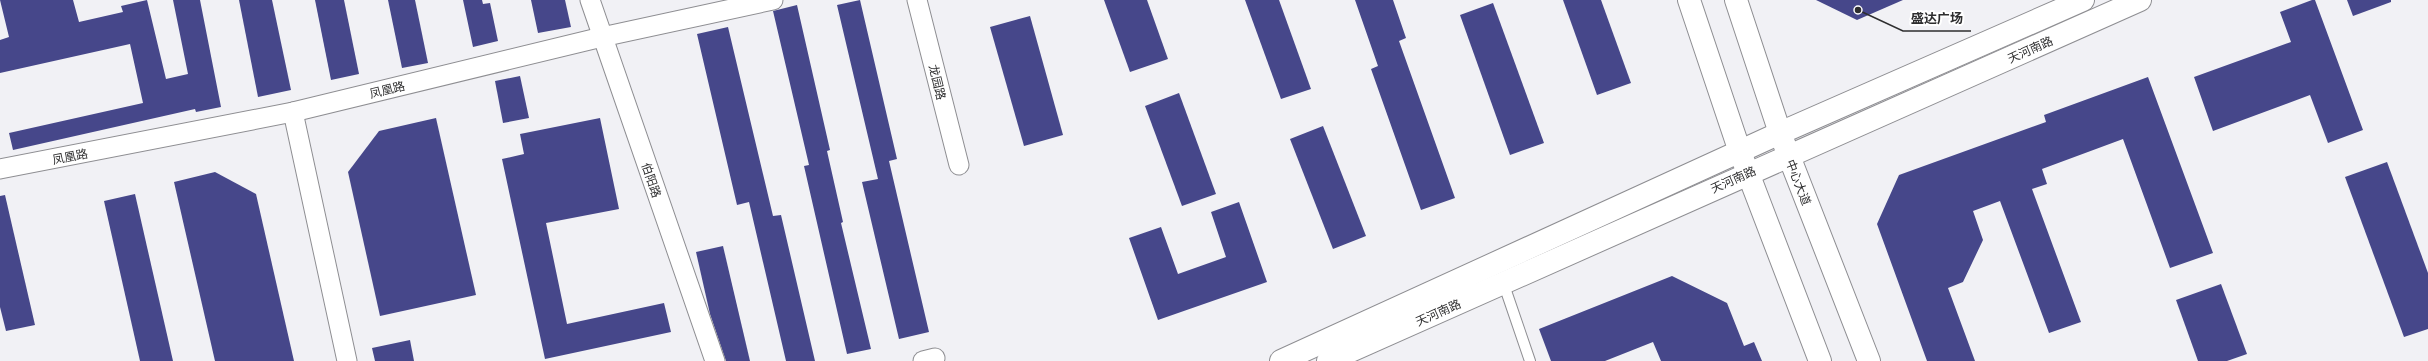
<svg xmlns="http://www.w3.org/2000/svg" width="2428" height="361" font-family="Commissioner,'Noto Sans SC',sans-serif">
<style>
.building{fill:#46478a}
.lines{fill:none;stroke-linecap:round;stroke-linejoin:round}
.lane-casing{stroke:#8e8e92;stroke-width:12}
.street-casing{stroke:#8e8e92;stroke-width:21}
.secondary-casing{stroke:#8e8e92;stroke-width:24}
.primary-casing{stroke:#8e8e92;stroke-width:24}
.lane{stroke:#fff;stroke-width:10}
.street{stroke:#fff;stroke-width:19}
.secondary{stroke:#fff;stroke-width:22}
.primary{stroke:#fff;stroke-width:22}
.labels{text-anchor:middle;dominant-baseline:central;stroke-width:4;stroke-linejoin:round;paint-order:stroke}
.street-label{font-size:12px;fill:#2e2e2f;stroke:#fff}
.leader{fill:none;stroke:#2e2e2f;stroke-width:1.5}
.callout-dot{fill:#2e2e2f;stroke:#fff;stroke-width:1.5}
.callout-label{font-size:13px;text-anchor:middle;font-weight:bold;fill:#2e2e2f;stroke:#fff;stroke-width:4;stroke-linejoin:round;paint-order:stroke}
</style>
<rect width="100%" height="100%" fill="#f1f1f5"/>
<!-- building -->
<g class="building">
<polygon points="0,0 73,0 79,22 123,12 121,6 147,0 166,79 188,74 173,0 200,0 221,107 196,112 195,109 13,150 9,133 143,103 130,44 0,73 0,40 9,37"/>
<polygon points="239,0 272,0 291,90 258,97"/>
<polygon points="315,0 344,0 359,74 331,80"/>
<polygon points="388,0 415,0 428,63 402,68"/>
<polygon points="463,0 482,0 483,4 490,3 498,41 473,47"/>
<polygon points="531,0 565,0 571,27 538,33"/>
<polygon points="860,0 897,159 889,161 929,332 899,339 862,182 878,179 837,5"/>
<polygon points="1104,0 1147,0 1168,59 1130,72"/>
<polygon points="1245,0 1279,0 1311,89 1281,99"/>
<polygon points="1355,0 1393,0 1406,38 1399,41 1455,198 1421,210 1371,69 1378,66"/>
<polygon points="1563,0 1601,0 1631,83 1597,95"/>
<polygon points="1816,0 1903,0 1857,20"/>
<polygon points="2312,0 2315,0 2363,130 2328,143 2310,95 2213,131 2194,77 2291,42 2280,12"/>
<polygon points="2347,0 2391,0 2391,2 2353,16"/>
<polygon points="1493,3 1544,143 1510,155 1460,15"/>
<polygon points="797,5 830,150 827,151 843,222 841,223 871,349 847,354 804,166 809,165 773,11"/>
<polygon points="1030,16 1063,135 1024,146 990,27"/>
<polygon points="728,27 773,216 781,215 815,361 786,361 749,202 737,205 697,34"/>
<polygon points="520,76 529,118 503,123 495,81"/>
<polygon points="2148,77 2213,253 2170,268 2123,139 2042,169 2047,184 2032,189 2081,322 2049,333 2000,201 1973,211 1983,240 1963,282 1948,288 1975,361 1927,361 1877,224 1899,175 2046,122 2044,115"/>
<polygon points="1179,93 1216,194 1182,206 1145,106"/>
<polygon points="436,118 476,295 380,316 348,172 379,131"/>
<polygon points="600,118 619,209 546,223 567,324 664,303 671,332 545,359 502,159 524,154 520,134"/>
<polygon points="1323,126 1366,236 1333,249 1290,139"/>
<polygon points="2387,162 2428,273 2428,329 2404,337 2345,177"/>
<polygon points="215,172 256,194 294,361 215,361 174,182"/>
<polygon points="135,194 173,361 140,361 104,201"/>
<polygon points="5,195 35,325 6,331 0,307 0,196"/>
<polygon points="1239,202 1267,282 1158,320 1129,238 1161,227 1178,274 1226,257 1211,212"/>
<polygon points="723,246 750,361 726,361 710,314 696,252"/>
<polygon points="1672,276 1727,303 1744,346 1754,342 1762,361 1661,361 1653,342 1605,361 1551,361 1539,329"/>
<polygon points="2221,284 2247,354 2227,361 2198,361 2176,300"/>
<polygon points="410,340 414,361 375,361 372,348"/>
</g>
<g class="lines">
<!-- lane casing -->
<g class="lane-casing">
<polyline id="lane" points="1503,282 1530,361"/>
</g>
<!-- street casing -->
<g class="street-casing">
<g id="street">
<polyline points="590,0 715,361"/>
<polyline points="917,0 959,165"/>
<polyline points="293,112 347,361"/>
<polyline points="0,169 293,112 602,37 773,0"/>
<polyline points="923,361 935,358"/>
</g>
</g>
<!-- secondary casing -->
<g class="secondary-casing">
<g id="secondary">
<polyline points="1689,0 1740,152 1820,361"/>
<polyline points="1736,0 1780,133 1869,361"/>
</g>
</g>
<!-- primary casing -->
<g class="primary-casing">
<g id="primary">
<polyline points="1281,361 1780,133 2083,0"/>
<polyline points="1328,361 2140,0"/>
</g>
</g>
<!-- lane -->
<use href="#lane" class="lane"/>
<!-- street -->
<use href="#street" class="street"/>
<!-- secondary -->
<use href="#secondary" class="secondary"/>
<!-- primary -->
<use href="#primary" class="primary"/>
</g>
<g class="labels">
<!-- street labels -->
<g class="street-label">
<text transform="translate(2030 49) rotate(-24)">天河南路</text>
<text transform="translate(938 82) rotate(76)">龙园路</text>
<text transform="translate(387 89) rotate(-14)">凤凰路</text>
<text transform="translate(70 156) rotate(-11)">凤凰路</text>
<text transform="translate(1733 179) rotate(-24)">天河南路</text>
<text transform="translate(652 180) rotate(71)">伯阳路</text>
<text transform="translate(1799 182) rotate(69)">中心大道</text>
<text transform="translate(1438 312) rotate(-24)">天河南路</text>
</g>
</g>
<!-- callouts -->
<path class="leader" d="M1858 10L1903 31H1971"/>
<circle class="callout-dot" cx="1858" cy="10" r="4"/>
<g class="callout-label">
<text x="1937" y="23">盛达广场</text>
</g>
</svg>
